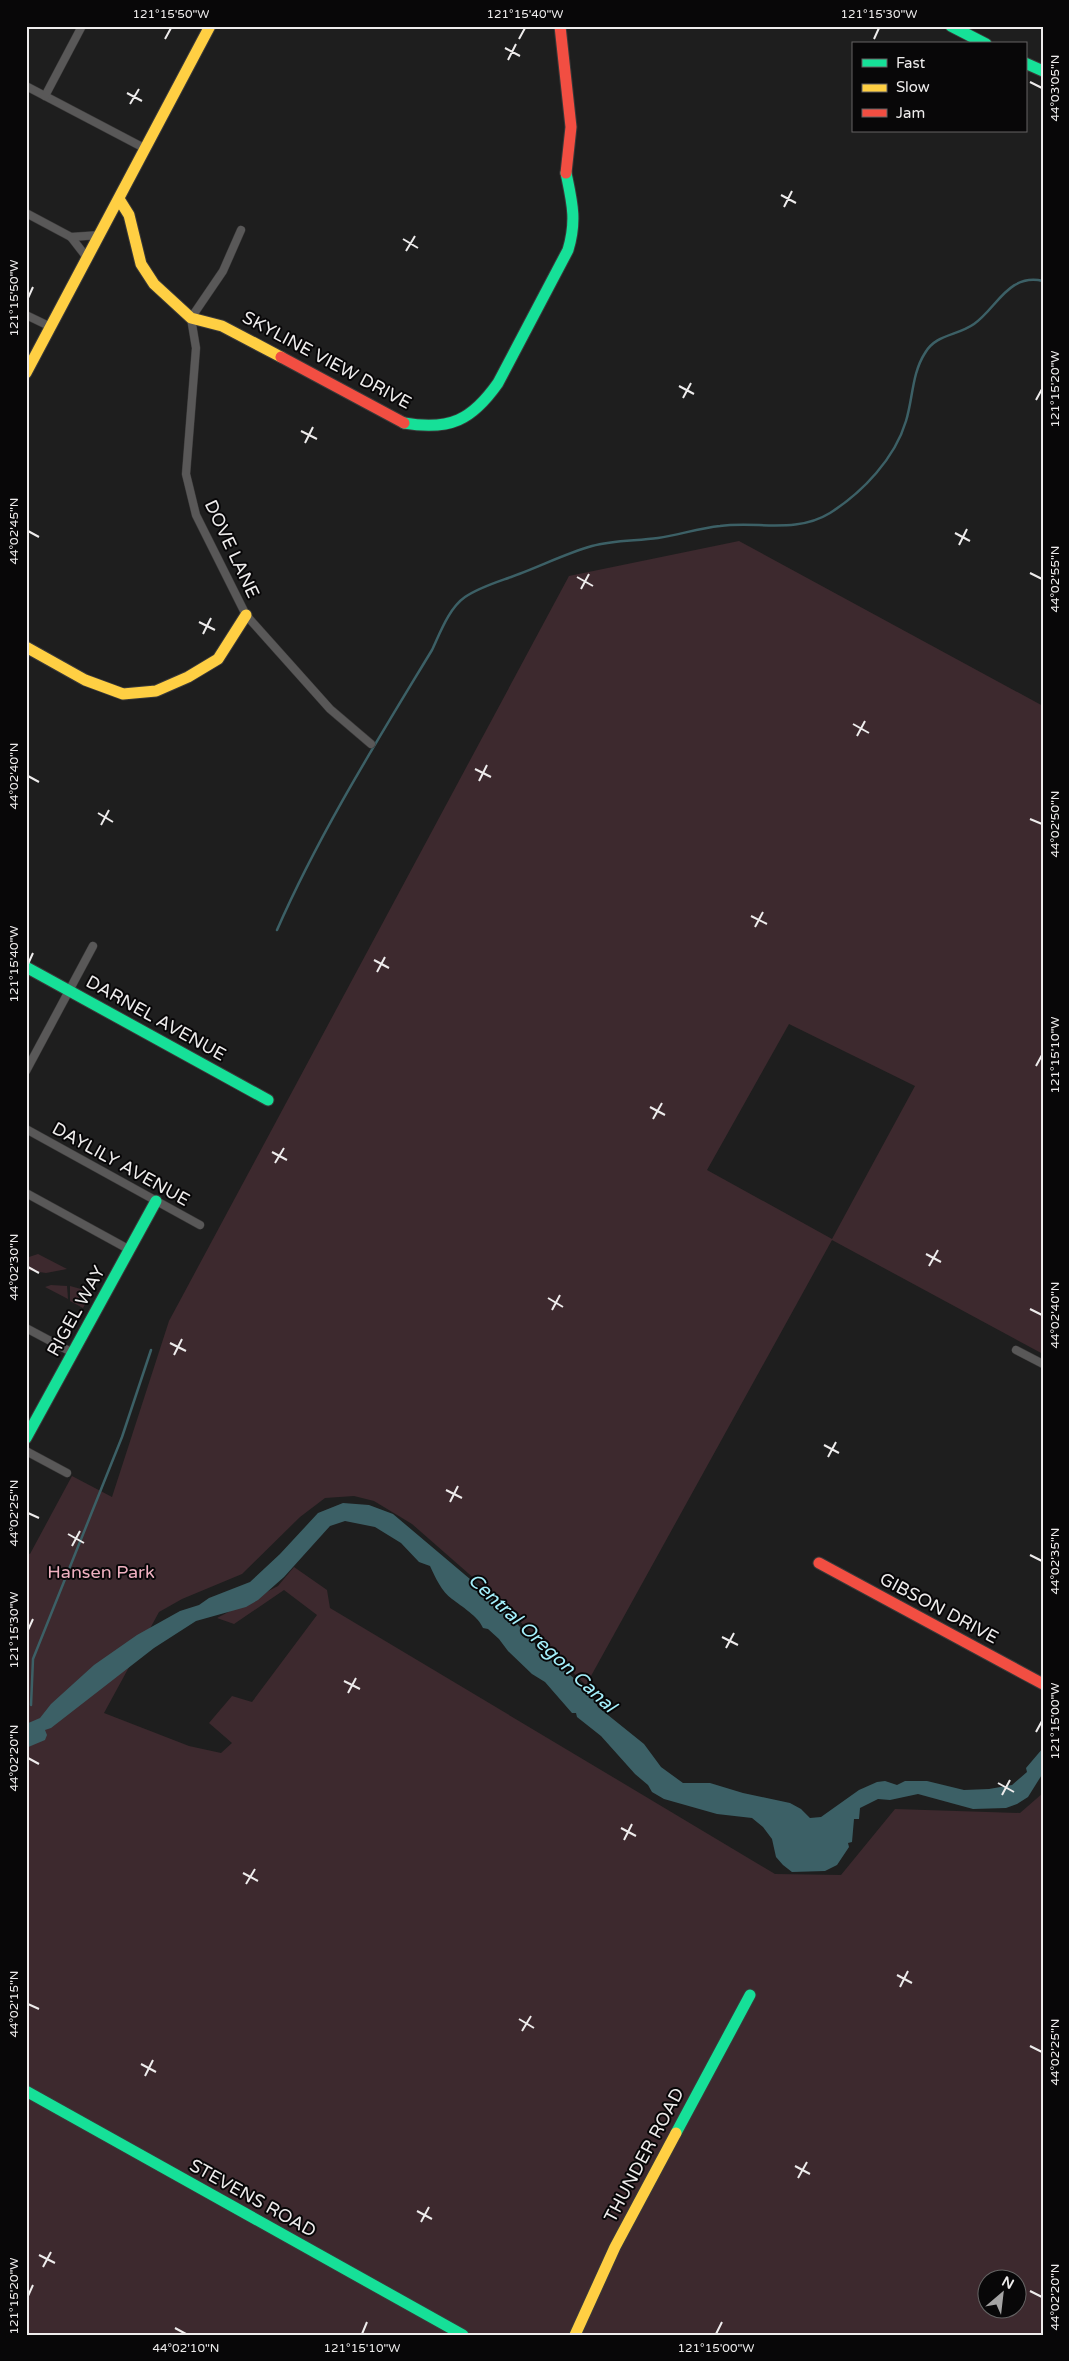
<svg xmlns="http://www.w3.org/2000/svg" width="1069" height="2361" font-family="'Varela Round',sans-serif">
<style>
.green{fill:#3d292e;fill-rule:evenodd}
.water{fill:#3c6066}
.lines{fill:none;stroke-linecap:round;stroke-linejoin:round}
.stream{stroke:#3c6066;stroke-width:2.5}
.street-casing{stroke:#3a3939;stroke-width:9}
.fast-casing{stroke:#3a3939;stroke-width:13}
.slow-casing{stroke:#3a3939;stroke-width:13}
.jam-casing{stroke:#3a3939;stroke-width:13}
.street{stroke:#595858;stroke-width:8}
.fast{stroke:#16e098;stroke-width:11}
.slow{stroke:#ffcf43;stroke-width:11}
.jam{stroke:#f24e42;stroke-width:11}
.ticks{fill:none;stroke:#eeecec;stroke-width:2}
.labels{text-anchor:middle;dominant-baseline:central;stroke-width:4;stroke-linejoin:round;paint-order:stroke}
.street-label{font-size:18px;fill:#eeecec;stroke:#080708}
.park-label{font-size:18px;fill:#efb0c0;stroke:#080708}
.water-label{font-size:19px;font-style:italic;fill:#a5f0fc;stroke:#080708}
.neatline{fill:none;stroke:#eeecec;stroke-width:2}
.ticks-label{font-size:12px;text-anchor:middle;fill:#eeecec}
</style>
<rect width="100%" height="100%" fill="#1e1e1e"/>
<!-- green -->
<g class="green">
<path d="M739,541L1043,706V1354L832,1240L586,1685L485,1588L412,1524L374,1501L354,1496L325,1498L300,1517L242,1574L182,1599L159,1612L104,1713L189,1746L221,1753L232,1743L209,1723L232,1696L252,1702L317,1615L284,1590L234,1624L217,1618L278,1586L294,1567L327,1590L330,1608L775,1874L841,1875L895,1809L1020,1813L1043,1793V2335H26V1552L30,1554L72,1476L112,1497L169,1321L569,576ZM789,1024L915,1086L832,1239L707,1170ZM986,2278H1016V2308H986Z"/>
<polygon points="38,1254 67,1269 46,1273 26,1270 26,1258"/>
<polygon points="51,1285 67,1286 68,1299 45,1287"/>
<polygon points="70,1286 92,1292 83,1308 70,1301"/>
</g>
<!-- water -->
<path class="water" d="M343,1503L369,1505L393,1514L496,1601L545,1654L576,1680L595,1701L598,1707L644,1744L661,1767L683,1783H710L743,1793L790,1803L801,1809L810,1818L821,1817L859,1790L877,1782L885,1781L897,1785L905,1781H927L964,1790L989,1789L1012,1785L1027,1772L1026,1768L1043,1748V1773L1028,1797L1017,1804L1006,1808L973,1809L918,1794L890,1800L878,1799L860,1808L859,1819H854L852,1842L848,1843L849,1847L837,1865L825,1871L792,1872L783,1865L776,1857L772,1839L763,1827L752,1818L717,1814L664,1799L652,1792L648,1785L635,1774L601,1736L577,1717L576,1713H572L545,1682L532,1674L508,1651L499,1639L488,1629L483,1628C479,1617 461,1606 452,1599C442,1592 435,1577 430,1566L419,1562L401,1543L375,1527L345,1521L330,1526L284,1577L258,1600L246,1607L196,1621L154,1648L51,1728L45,1730L47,1735L45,1740L26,1748V1724L40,1718L51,1704L94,1665L137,1635L180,1611L199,1605L209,1598L250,1582L280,1554L318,1513Z"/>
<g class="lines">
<!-- stream -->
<g class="stream">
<path d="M277,930C320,832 377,741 432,650C440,633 449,608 465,597C481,586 501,581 519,574C543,565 567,553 592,546C613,540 636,541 658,538C679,535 699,528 720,526C757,521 796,534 830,513C863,492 895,458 906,421C913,398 912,373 925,353C936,334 957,336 974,324C997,308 1008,273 1043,281"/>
<polyline points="31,1705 33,1659 122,1437 151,1350"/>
</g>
<!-- street casing -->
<g class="street-casing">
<g id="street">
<polyline points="26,86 146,149"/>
<polyline points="45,96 82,26"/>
<polyline points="26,213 71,237 88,259"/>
<polyline points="241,230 223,271 191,318 196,348 186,474 196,515 246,615 330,709 371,744"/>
<polyline points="71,237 100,235"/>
<polyline points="26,315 51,327"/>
<polyline points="26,1071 93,946"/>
<polyline points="26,1129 200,1225"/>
<polyline points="26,1193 130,1250"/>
<polyline points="26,1328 73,1353"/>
<polyline points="1016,1350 1043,1364"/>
<polyline points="26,1451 67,1473"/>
</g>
</g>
<!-- fast casing -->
<g class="fast-casing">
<g id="fast">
<polyline points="951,26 986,44"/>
<polyline points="1025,63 1043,71"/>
<path d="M404,423C450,431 472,420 498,383L568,250C577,220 572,202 566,173"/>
<polyline points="26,967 268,1100"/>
<polyline points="26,1438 156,1201"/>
<polyline points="26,2091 463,2335"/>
<polyline points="676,2133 750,1995"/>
</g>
</g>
<!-- slow casing -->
<g class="slow-casing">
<g id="slow">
<polyline points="119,199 129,215 141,264 154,284 191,318 222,326 281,357"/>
<polyline points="26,373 210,26"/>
<polyline points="26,647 85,680 123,694 156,691 188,677 218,659 246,615"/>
<polyline points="575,2335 615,2247 676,2133"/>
</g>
</g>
<!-- jam casing -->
<g class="jam-casing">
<g id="jam">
<polyline points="560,26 571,127 566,173"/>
<polyline points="281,357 404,423"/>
<polyline points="819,1563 1043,1684"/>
</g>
</g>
<!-- street -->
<use href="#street" class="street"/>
<!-- fast -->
<use href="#fast" class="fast"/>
<!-- slow -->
<use href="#slow" class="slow"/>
<!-- jam -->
<use href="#jam" class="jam"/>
</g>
<!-- ticks -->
<path class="ticks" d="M165,39L171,28M519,39L525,28M874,39L879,28M505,48L520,56M508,60L516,44M1030,82L1042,88M127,93L142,101M130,104L139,89M781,195L796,203M784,207L792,191M403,239L418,248M406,251L415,236M28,298L33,287M679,386L694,394M683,398L691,383M1036,400L1042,389M301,431L317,439M305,443L313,427M28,531L39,537M955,533L970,541M959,545L967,529M1030,573L1042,579M577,577L593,586M581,589L589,574M199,622L215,630M203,634L211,618M853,724L869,733M857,736L865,721M475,769L491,777M28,776L39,782M479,781L487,765M98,813L113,822M1030,819L1042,824M101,825L109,810M751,916L767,924M755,927L763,912M374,960L389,968M28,964L33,953M377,972L385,957M1036,1066L1042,1055M650,1107L665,1115M653,1119L662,1103M272,1152L287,1160M275,1163L284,1148M926,1254L941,1262M929,1266L938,1250M28,1267L39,1273M548,1298L563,1307M1030,1309L1042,1315M552,1310L560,1295M170,1343L186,1351M174,1355L182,1339M824,1445L839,1453M828,1457L836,1442M446,1490L462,1498M450,1502L458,1486M28,1513L39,1518M68,1534L84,1543M72,1546L80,1531M1030,1555L1042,1561M28,1630L33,1619M722,1637L738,1645M726,1648L734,1633M344,1681L360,1689M348,1693L356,1678M1036,1732L1042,1721M28,1758L39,1764M998,1783L1014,1792M1002,1795L1010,1780M621,1828L636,1836M624,1840L632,1824M243,1873L258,1881M246,1884L255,1869M897,1975L912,1983M900,1987L908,1971M28,2004L39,2009M519,2019L534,2028M522,2031L531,2016M1030,2046L1042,2052M141,2064L156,2072M145,2076L153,2060M795,2166L810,2174M798,2178L807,2162M417,2211L432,2219M421,2222L429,2207M39,2255L55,2263M43,2267L51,2252M1030,2291L1042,2297M28,2296L33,2285M175,2328L186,2334M362,2334L367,2322M716,2334L722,2322"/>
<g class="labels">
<!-- street labels -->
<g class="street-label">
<text transform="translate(327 360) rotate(28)">SKYLINE VIEW DRIVE</text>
<text transform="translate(232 549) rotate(65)">DOVE LANE</text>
<text transform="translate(156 1018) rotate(29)">DARNEL AVENUE</text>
<text transform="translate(121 1164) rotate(29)">DAYLILY AVENUE</text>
<text transform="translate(76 1311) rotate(-61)">RIGEL WAY</text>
<text transform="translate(939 1608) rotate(28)">GIBSON DRIVE</text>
<text transform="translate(644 2155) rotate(-62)">THUNDER ROAD</text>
<text transform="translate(253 2198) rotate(29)">STEVENS ROAD</text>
</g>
<!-- park labels -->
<g class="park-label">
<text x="101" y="1572">Hansen Park</text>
</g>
<!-- water labels -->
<g class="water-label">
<text transform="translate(542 1643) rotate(43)">Central Oregon Canal</text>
</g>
</g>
<!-- border -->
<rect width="1069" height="2361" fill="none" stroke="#080708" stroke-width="55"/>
<!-- legend -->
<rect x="852" y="42" width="175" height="90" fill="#080708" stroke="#646363"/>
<rect x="862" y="59" width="25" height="8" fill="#16e098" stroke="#646363"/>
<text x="896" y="68" font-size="15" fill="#eeecec">Fast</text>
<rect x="862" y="84" width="25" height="8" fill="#ffcf43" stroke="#646363"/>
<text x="896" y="92" font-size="15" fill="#eeecec">Slow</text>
<rect x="862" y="109" width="25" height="8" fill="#f24e42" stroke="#646363"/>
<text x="896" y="118" font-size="15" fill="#eeecec">Jam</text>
<!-- north arrow -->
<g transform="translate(1002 2294) rotate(28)"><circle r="24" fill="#080708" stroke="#646363"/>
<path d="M0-4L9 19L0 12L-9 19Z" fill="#a5a4a4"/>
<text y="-8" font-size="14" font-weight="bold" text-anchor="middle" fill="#eeecec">N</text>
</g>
<rect x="28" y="28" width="1014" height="2306" class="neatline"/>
<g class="ticks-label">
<text x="171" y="18">121°15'50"W</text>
<text x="525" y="18">121°15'40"W</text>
<text x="879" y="18">121°15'30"W</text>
<text transform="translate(1055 88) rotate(-90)" y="4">44°03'05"N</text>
<text transform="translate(14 298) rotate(-90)" y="4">121°15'50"W</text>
<text transform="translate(1055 389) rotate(-90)" y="4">121°15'20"W</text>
<text transform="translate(14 531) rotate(-90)" y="4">44°02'45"N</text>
<text transform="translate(1055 579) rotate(-90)" y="4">44°02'55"N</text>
<text transform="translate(14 776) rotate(-90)" y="4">44°02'40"N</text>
<text transform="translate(1055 824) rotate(-90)" y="4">44°02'50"N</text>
<text transform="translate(14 964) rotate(-90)" y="4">121°15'40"W</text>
<text transform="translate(1055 1055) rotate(-90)" y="4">121°15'10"W</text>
<text transform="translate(14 1267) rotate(-90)" y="4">44°02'30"N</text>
<text transform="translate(1055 1315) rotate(-90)" y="4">44°02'40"N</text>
<text transform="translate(14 1513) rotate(-90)" y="4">44°02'25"N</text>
<text transform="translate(1055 1561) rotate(-90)" y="4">44°02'35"N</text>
<text transform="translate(14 1630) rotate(-90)" y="4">121°15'30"W</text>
<text transform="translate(1055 1721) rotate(-90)" y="4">121°15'00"W</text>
<text transform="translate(14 1758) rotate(-90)" y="4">44°02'20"N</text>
<text transform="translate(14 2004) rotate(-90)" y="4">44°02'15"N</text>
<text transform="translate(1055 2052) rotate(-90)" y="4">44°02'25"N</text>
<text transform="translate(14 2296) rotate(-90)" y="4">121°15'20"W</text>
<text transform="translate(1055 2297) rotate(-90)" y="4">44°02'20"N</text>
<text x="186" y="2352">44°02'10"N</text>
<text x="362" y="2352">121°15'10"W</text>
<text x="716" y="2352">121°15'00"W</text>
</g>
</svg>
